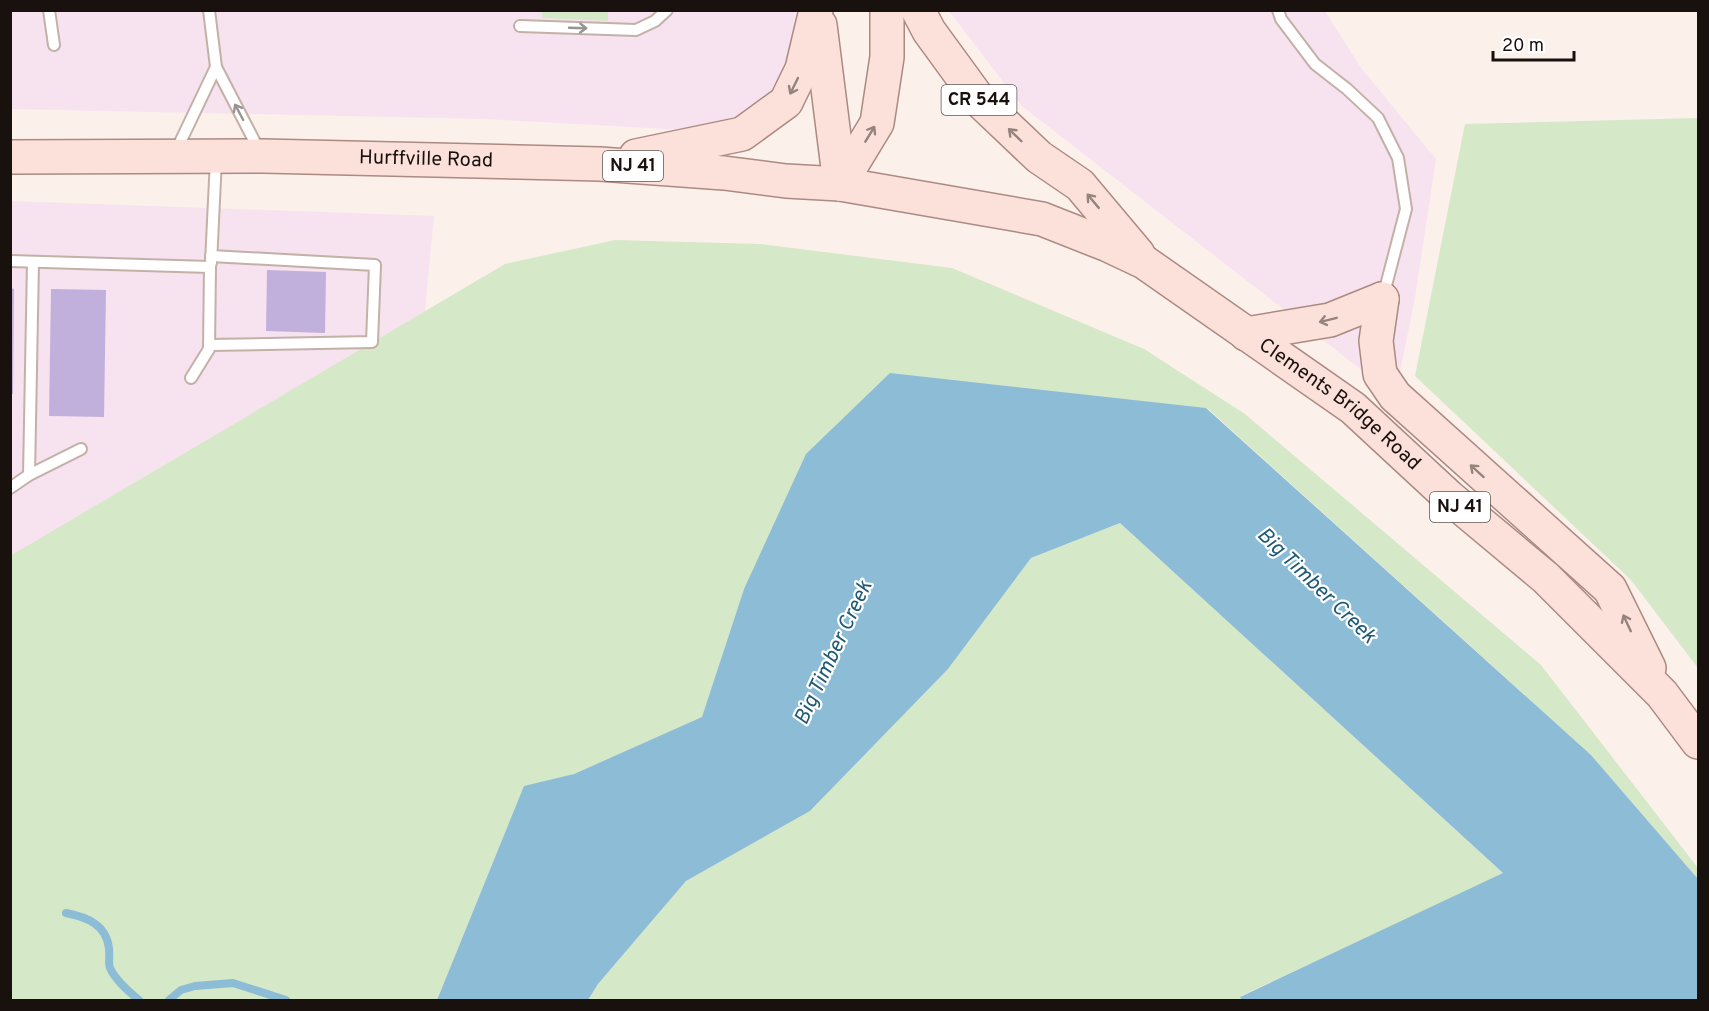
<svg xmlns="http://www.w3.org/2000/svg" width="1709" height="1011" font-family="Overpass,sans-serif">
<style>
.commercial{fill:#f7e2f0}
.green{fill:#d5e8c7}
.water{fill:#8dbcd7}
.lines{fill:none;stroke-linecap:round;stroke-linejoin:round}
.stream{stroke:#8dbcd7;stroke-width:8}
.building{fill:#c1b0db}
.lane-casing{stroke:#c3b0a7;stroke-width:14}
.primary-casing{stroke:#ab8a82;stroke-width:36}
.lane{stroke:#fff;stroke-width:10}
.primary{stroke:#fce0da;stroke-width:33}
.oneway{stroke:#979493}
.oneway2{stroke:#95837e}
.labels{text-anchor:middle;dominant-baseline:central;stroke-width:4.5;stroke-linejoin:round;paint-order:stroke}
.shield{fill:#fff;stroke:#5d5856;stroke-width:1.5}
.shield-label{font-size:18px;font-weight:bold;fill:#18110e}
.street-label{font-size:20px;fill:#18110e;stroke:#fff}
.water-label{font-size:21px;font-style:italic;fill:#205975;stroke:#fff}
</style>
<rect width="100%" height="100%" fill="#fcf0eb"/>
<!-- commercial -->
<g class="commercial">
<polygon points="11,11 795,11 792,70 750,118 703,131 486,119 11,109"/>
<polygon points="949,11 1325,11 1361,68 1436,159 1415,298 1395,396 1022,106"/>
<polygon points="11,201 434,216 425,311 11,556"/>
</g>
<!-- green -->
<g class="green">
<polygon points="542,11 608,11 608,21 542,18"/>
<polygon points="1698,118 1698,668 1631,580 1415,376 1465,124"/>
<polygon points="615,240 760,244 952,268 1144,349 1245,414 1541,665 1698,868 1698,879 1591,755 1207,408 744,589 702,718 574,774 524,787 437,1000 11,1000 10,556 505,264"/>
<polygon points="1120,523 1504,874 1241,996 1242,1000 588,1000 598,984 686,881 810,811 948,669 1031,558"/>
</g>
<!-- water -->
<polygon class="water" points="890,373 1206,408 1591,755 1698,879 1698,1000 1242,1000 1240,997 1503,873 1120,523 1031,558 948,669 810,811 686,881 598,984 588,1000 437,1000 524,786 574,774 702,717 744,589 806,454"/>
<g class="lines">
<!-- stream -->
<g class="stream">
<path d="M66,913C87,917 107,925 109,949C110,955 108,963 110,968C116,981 129,992 139,1000"/>
<polyline points="169,1000 181,990 195,986 233,983 286,1000"/>
</g>
</g>
<!-- building -->
<g class="building">
<polygon points="267,270 326,272 325,333 266,331"/>
<polygon points="10,288 14,289 13,394 10,394"/>
<polygon points="51,289 106,290 104,417 49,416"/>
</g>
<g class="lines">
<!-- lane casing -->
<g class="lane-casing">
<g id="lane">
<polyline points="49,10 54,45"/>
<polyline points="209,10 216,67 260,152"/>
<polyline points="1278,10 1281,19 1315,64 1347,89 1378,118 1398,158 1406,209 1383,297"/>
<polyline points="520,26 636,30 655,21 667,10"/>
<polyline points="176,151 216,67"/>
<polyline points="10,261 210,267 209,349 191,378"/>
<polyline points="211,263 216,159"/>
<polyline points="209,345 372,342 375,265 211,256"/>
<polyline points="29,475 33,262"/>
<polyline points="10,488 29,475 81,449"/>
</g>
</g>
<!-- primary casing -->
<g class="primary-casing">
<g id="primary">
<polyline points="918,10 929,31 980,101 1039,157 1080,185 1138,254"/>
<polyline points="820,25 840,184"/>
<polyline points="636,156 742,134 786,102 802,69 816,10"/>
<path id="s1" d="M10,157L263,156L600,164L724,173L786,181L840,184L1042,219L1108,245L1144,262L1353,408L1449,497L1546,578L1662,694L1698,742"/>
<polyline points="840,184 877,123 887,57 887,10"/>
<polyline points="1382,299 1376,341 1380,374 1395,396 1610,589 1649,668"/>
<polyline points="1246,334 1330,320 1382,299"/>
</g>
</g>
<!-- lane -->
<use href="#lane" class="lane"/>
<!-- primary -->
<use href="#primary" class="primary"/>
</g>
<!-- one-way arrows -->
<defs><path id="oneway-shaft" d="M-6 0H5M1.5-3L5.5 0L1.5 3" fill="none" stroke-width="1.6" stroke-linecap="round" stroke-linejoin="round" transform="scale(1.5)"/></defs>
<g class="oneway">
<use href="#oneway-shaft" transform="translate(578 28) rotate(2)"/>
<use href="#oneway-shaft" transform="translate(239 112) rotate(-118)"/>
</g>
<g class="oneway2">
<use href="#oneway-shaft" transform="translate(794 86) rotate(116)"/>
<use href="#oneway-shaft" transform="translate(870 134) rotate(-59)"/>
<use href="#oneway-shaft" transform="translate(1015 135) rotate(-136)"/>
<use href="#oneway-shaft" transform="translate(1093 201) rotate(-130)"/>
<use href="#oneway-shaft" transform="translate(1328 320) rotate(166)"/>
<use href="#oneway-shaft" transform="translate(1477 471) rotate(-138)"/>
<use href="#oneway-shaft" transform="translate(1627 623) rotate(-115)"/>
</g>
<g class="labels">
<!-- shield labels -->
<g class="shield">
<rect x="941.5" y="85" width="75" height="30" rx="4.5"/>
<rect x="603" y="151" width="60" height="30" rx="4.5"/>
<rect x="1430" y="492" width="60" height="30" rx="4.5"/>
</g>
<g class="shield-label">
<text x="979" y="100">CR 544</text>
<text x="633" y="166">NJ 41</text>
<text x="1460" y="507">NJ 41</text>
</g>
<!-- street labels -->
<g class="street-label">
<text stroke="none"><textPath href="#s1" startOffset="416">Hurffville Road</textPath></text>
<text stroke="none"><textPath href="#s1" startOffset="1389">Clements Bridge Road</textPath></text>
</g>
<!-- water labels -->
<g class="water-label">
<text transform="translate(1316 586) rotate(44)">Big Timber Creek</text>
<text transform="translate(834 653) rotate(-65)">Big Timber Creek</text>
</g>
</g>
<!-- border -->
<rect width="1709" height="1011" fill="none" stroke="#18110e" stroke-width="24"/>
<!-- scale -->
<path d="M1493 51v9h81v-9" fill="none" stroke="#18110e" stroke-width="3"/>
<text x="1502" y="51" font-size="18" fill="#18110e" stroke="#ffffff" stroke-width="4.5" paint-order="stroke">20 m</text>
</svg>
